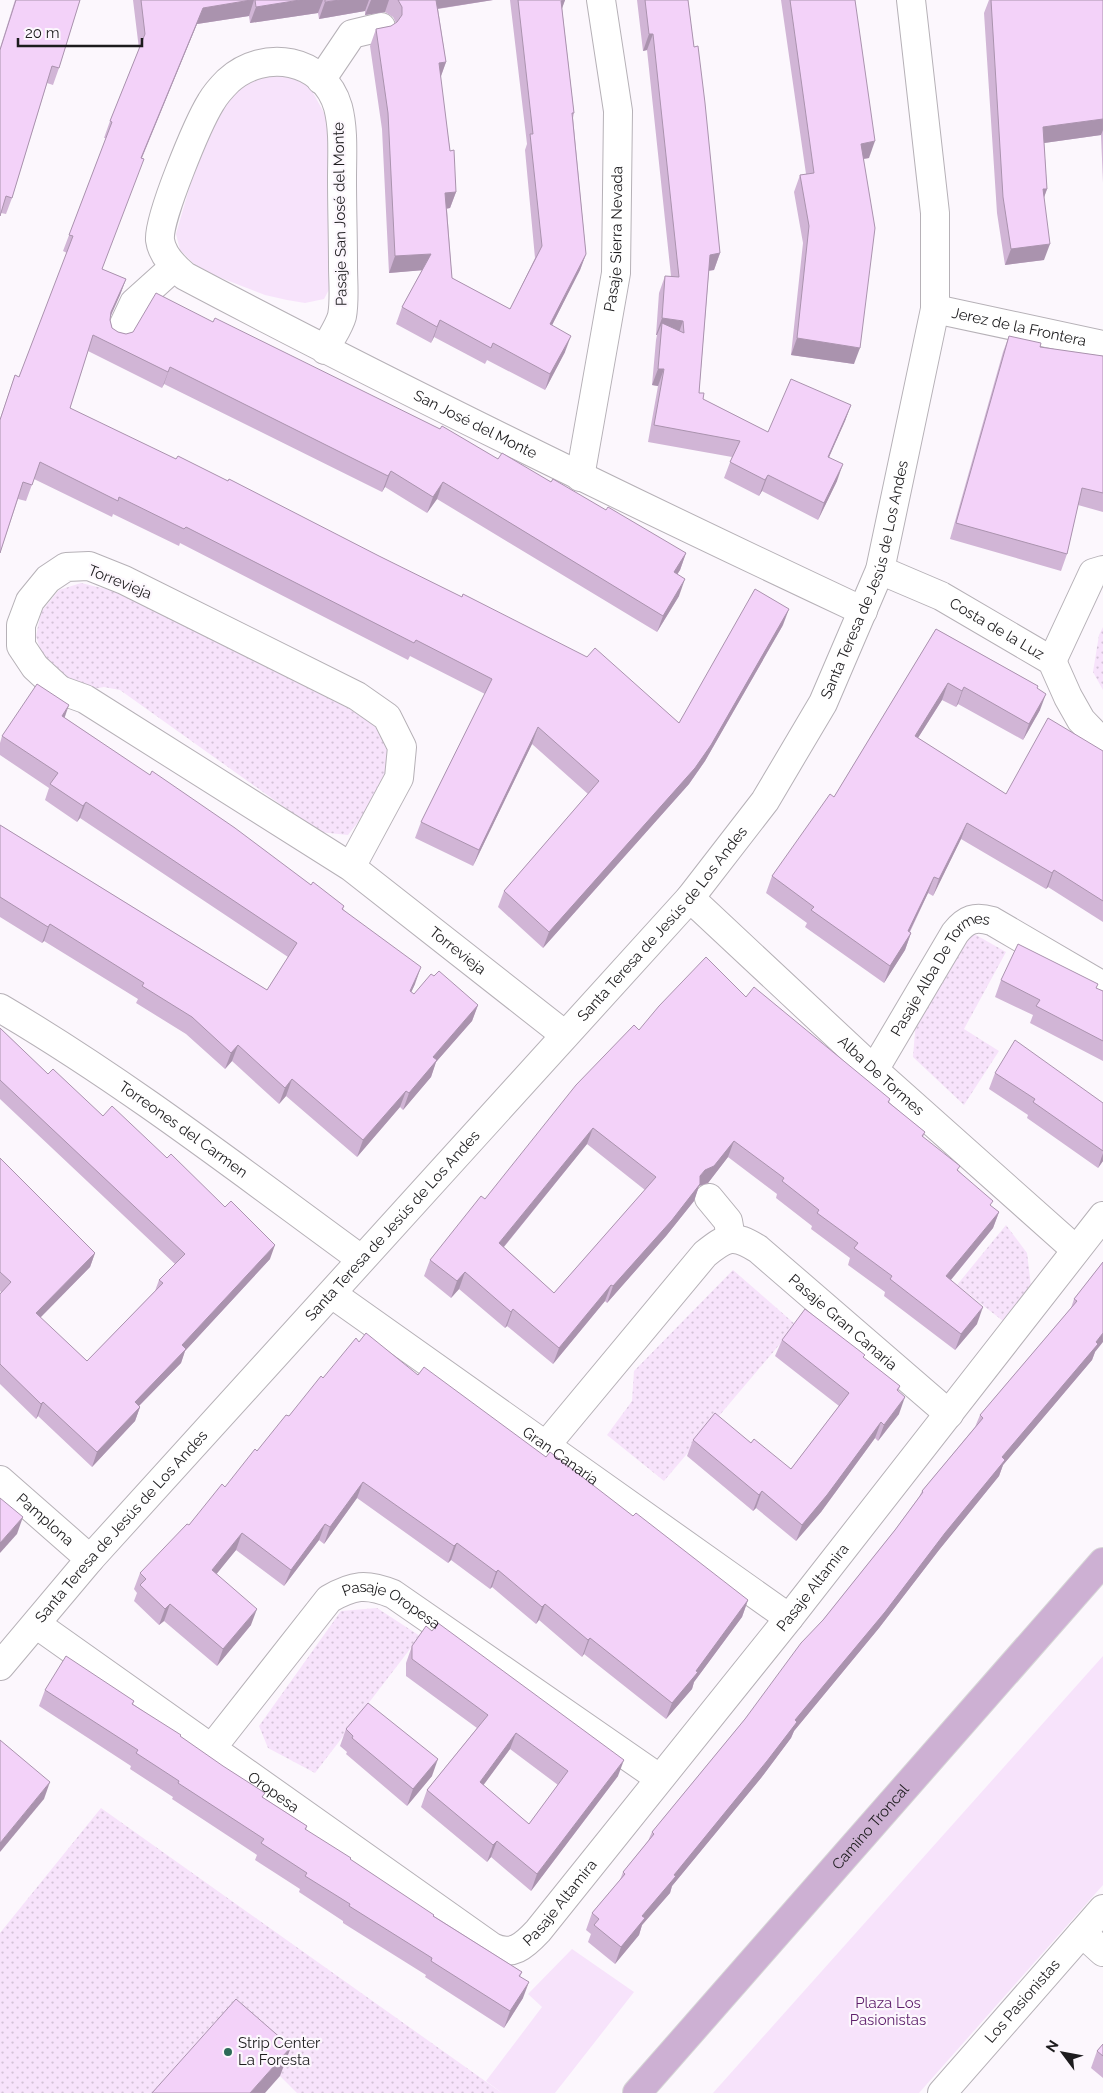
<svg xmlns="http://www.w3.org/2000/svg" width="1103" height="2093" font-family="Raleway,sans-serif">
<style>
.grass{fill:url(#grass-dots)}
.park{fill:#f7e3fb}
.lines{fill:none;stroke-linecap:round;stroke-linejoin:round}
.street-casing{stroke:#b6b1b7;stroke-width:30}
.primary-casing{stroke:#d6d6d6;stroke-width:30}
.street{stroke:#fff;stroke-width:28}
.primary{stroke:#cdb0d3;stroke-width:28}
.wall{fill:#d1b5d6;fill-rule:evenodd}
.shaded-wall{fill:#aa93ae}
.building{fill:#f3d2f9;stroke:#aa93ae;fill-rule:evenodd}
.poi-dot{fill:#2c6b58;stroke:#fcf7fd;stroke-width:2}
.labels{text-anchor:middle;dominant-baseline:central;stroke-width:4.5;stroke-linejoin:round;paint-order:stroke}
.street-label{font-size:15px;fill:#1d1c1e;stroke:#fcf7fd}
.park-label{font-size:15px;fill:#5e1f6b;stroke:#fcf7fd}
.poi-label{font-size:15px;fill:#1d1c1e;stroke:#fcf7fd;text-anchor:start}
</style>
<defs>
<pattern id="grass-dots" width="8" height="8" patternUnits="userSpaceOnUse" patternTransform="scale(1.25)"><rect width="8" height="8" fill="#f7e3fb"/><path d="M2 2h.1M6 6h.1" fill="none" stroke="#d3c2d7" stroke-width="1.8" stroke-linecap="round"/></pattern>
</defs>
<rect width="100%" height="100%" fill="#fcf7fd"/>
<!-- grass -->
<g class="grass">
<path d="M81,583L114,591L152,608L383,726C385,734 389,744 389,753C392,782 365,814 348,835L319,832L120,690L104,687L88,690L75,687L42,655L36,636L41,612L59,590Z"/>
<polygon points="1103,627 1103,690 1093,672 1099,635"/>
<polygon points="969,931 1006,952 964,1029 999,1051 964,1105 913,1057 916,1019"/>
<polygon points="1006,1225 1027,1253 1031,1286 1003,1321 957,1285"/>
<polygon points="733,1270 796,1325 664,1481 607,1435 632,1401 634,1371"/>
<polygon points="377,1608 420,1636 315,1773 268,1748 259,1726 341,1611"/>
<polygon points="101,1808 502,2093 297,2093 280,2076 168,2093 0,2093 0,1933"/>
</g>
<!-- park -->
<g class="park">
<polygon points="283,74 295,78 310,87 330,124 331,286 324,299 305,303 287,300 265,295 216,276 195,265 180,250 176,234 195,168 216,115 241,84 261,77"/>
<polygon points="1103,1656 1103,1885 919,2093 713,2093"/>
<polygon points="572,1949 634,1992 555,2093 502,2093 486,2081 542,2007 528,1994"/>
</g>
<g class="lines">
<!-- street casing -->
<g class="street-casing">
<g id="street">
<polyline points="321,80 352,34 381,27"/>
<path id="s1" d="M935,309L1103,345"/>
<polyline points="119,335 134,303 174,267"/>
<path id="s2" d="M325,350C330,339 339,327 342,316C345,300 343,282 343,266C343,237 342,208 342,179C342,156 344,130 338,107C324,58 264,48 228,81C222,87 215,95 211,102C198,123 158,218 160,240C162,255 174,267 185,276C408,394 635,504 863,611"/>
<path id="s3" d="M580,477L616,273L618,111L601,0"/>
<path id="s4" d="M880,570L941,596L1052,661L1068,697L1081,720L1103,743"/>
<polyline points="1052,661 1093,573 1103,570"/>
<path id="s5" d="M351,867L399,778L402,747L387,717L357,696L124,580L89,566L66,567L48,579L30,601L21,625V646L35,667L60,690L85,699L351,867L565,1035"/>
<path id="s6" d="M690,898L874,1070L1076,1250"/>
<path id="s7" d="M0,1008C126,1082 243,1173 361,1259"/>
<path id="s8" d="M874,1070L955,933C966,919 975,916 992,921L1103,986"/>
<polyline points="709,1198 728,1221 731,1238"/>
<path id="s9" d="M332,1294L789,1618"/>
<path id="s10" d="M547,1444L705,1254C726,1237 733,1233 758,1249L949,1414"/>
<path id="s11" d="M0,1480L90,1559"/>
<path id="s12" d="M36,1624L492,1947C512,1957 524,1946 538,1931L789,1618L1103,1216"/>
<path id="s13" d="M0,1666L90,1559L690,898L765,801L823,703L880,570L935,309V213L911,0"/>
<path id="s14" d="M211,1749L329,1599C353,1585 366,1583 393,1594L659,1778"/>
<polyline points="1082,1933 1103,1952"/>
<path id="s15" d="M942,2093L1103,1909"/>
</g>
</g>
<!-- primary casing -->
<g class="primary-casing">
<g id="primary">
<path id="s16" d="M637,2093L1103,1562"/>
</g>
</g>
<!-- street -->
<use href="#street" class="street"/>
<!-- primary -->
<use href="#primary" class="primary"/>
</g>
<!-- wall -->
<g class="wall">
<polygon points="15,0 80,0 59,68 53,85 47,83 12,198 6,214 1,213 0,216 0,48"/>
<polygon points="133,0 493,0 438,9 446,62 440,78 456,192 450,208 447,209 452,278 510,309 535,258 525,150 527,144 510,0 565,0 562,8 574,113 573,118 586,254 580,270 552,325 565,352 545,390 487,360 485,364 434,337 431,343 396,324 402,307 422,270 389,273 382,129 370,46 376,29 391,26 396,23 393,17 385,12 365,15 365,11 319,19 318,13 250,23 249,16 197,24 142,158 102,269 126,279 120,295 110,318 110,320 112,328 118,332 126,334 213,322 498,459 551,482 686,553 680,570 677,574 679,596 657,632 437,499 427,513 385,487 382,492 164,384 162,388 88,351 70,408 679,723 783,625 705,761 689,784 543,948 498,907 504,891 588,794 532,744 473,866 415,838 421,822 485,694 410,656 408,660 180,543 179,546 113,514 112,517 34,479 26,501 18,499 0,553 0,419 15,375 19,377 67,253 63,251 106,138 104,138 110,121 139,49"/>
<polygon points="637,0 688,0 720,253 714,270 709,271 699,393 703,399 768,432 851,405 845,421 829,457 837,481 818,520 762,491 759,496 724,478 732,457 648,442 658,386 652,385 656,340 657,335 656,335 659,293 665,276 671,276 647,50 643,51"/>
<polygon points="781,0 855,0 869,158 864,159 854,364 791,355 803,243 794,192 800,175 806,174"/>
<polygon points="989,0 1103,0 1103,183 1101,135 1044,143 1047,189 1044,197 1044,260 1005,265 997,213 984,13"/>
<polygon points="1009,336 1040,347 1103,356 1103,512 1078,505 1067,554 1061,571 950,539 1003,352"/>
<polygon points="936,629 1038,686 1037,688 1040,710 1023,740 958,704 956,707 942,700 918,738 1006,794 1103,751 1103,922 1048,887 1046,889 961,839 933,896 928,893 910,932 911,933 905,950 884,983 805,927 807,923 766,893 772,876 834,797"/>
<polygon points="65,718 311,885 344,906 343,909 415,984 411,992 414,994 478,1005 472,1021 436,1062 431,1077 403,1110 400,1107 357,1157 286,1096 279,1104 232,1061 225,1069 186,1034 136,1003 138,999 44,941 42,943 0,917 0,825 267,990 288,957 80,818 77,822 45,800 49,788 0,755 0,743 2,736"/>
<polygon points="1001,980 1098,984 1096,988 1103,991 1103,1061 1030,1023 1033,1015 995,997"/>
<path d="M746,997L890,1099L889,1103L925,1132L923,1137L958,1170L991,1206L999,1212L993,1228L951,1280L977,1324L955,1350L884,1296L885,1292L848,1265L850,1258L811,1229L812,1226L776,1198L777,1194L728,1157L708,1183L699,1186L694,1201L666,1236L607,1303L605,1301L553,1364L507,1326L505,1328L459,1289L451,1298L424,1276L430,1260L639,1030ZM587,1144L645,1190L554,1293L504,1247Z"/>
<polygon points="0,1028 48,1074 103,1116 270,1259 185,1351 181,1363 139,1406 140,1407 135,1421 92,1467 38,1416 36,1419 0,1384 0,1294 1,1292 0,1291 0,1158 95,1253 90,1267 40,1318 87,1361 155,1291 159,1280 175,1264 0,1099"/>
<polygon points="995,1073 1103,1103 1103,1161 1098,1168 1027,1118 1028,1115 989,1089"/>
<polygon points="1103,1262 1095,1352 1092,1360 1003,1465 999,1476 939,1550 879,1628 794,1731 791,1738 761,1778 672,1886 670,1893 642,1925 639,1935 615,1964 588,1942 591,1934 586,1930 592,1913 620,1880 623,1872 648,1841 652,1832 745,1719 823,1620 895,1530 919,1497 922,1491 975,1427 980,1415 1071,1308 1074,1299"/>
<polygon points="782,1340 863,1358 900,1386 898,1392 899,1414 878,1441 875,1438 821,1512 796,1541 756,1508 753,1511 687,1456 693,1440 751,1443 791,1469 839,1406 775,1356"/>
<polygon points="359,1342 418,1375 546,1457 633,1516 748,1600 742,1617 694,1682 692,1689 666,1719 584,1654 582,1657 539,1620 536,1624 492,1587 490,1589 451,1560 448,1563 357,1498 324,1544 319,1540 284,1586 236,1550 216,1574 251,1625 217,1666 164,1621 159,1625 134,1601 137,1593 134,1589 140,1573 189,1525 225,1487 323,1378"/>
<path d="M412,1646L618,1776L531,1891L491,1857L487,1862L421,1807L427,1790L477,1728L406,1676V1663ZM510,1749L558,1785L529,1824L483,1785Z"/>
<polygon points="45,1690 134,1701 133,1704 181,1737 264,1798 307,1826 306,1830 434,1916 522,1972 520,1977 523,1998 504,2028 425,1977 426,1975 343,1923 343,1921 299,1892 300,1889 255,1860 257,1855 172,1799 173,1797 130,1769 131,1766 39,1706"/>
<polygon points="346,1729 432,1776 407,1806 346,1754 347,1752 340,1746"/>
<polygon points="1103,2044 1103,2078 1091,2068 1097,2051"/>
</g>
<!-- shaded-wall -->
<g class="shaded-wall">
<polygon points="251,0 254,0 249,16 197,24 135,174 141,158 203,8"/>
<polygon points="300,0 323,0 318,13 250,23 256,7"/>
<polygon points="340,0 369,0 365,11 319,19 325,2"/>
<polygon points="371,0 389,0 385,12 365,15"/>
<polygon points="433,0 493,0 429,10"/>
<polygon points="565,0 559,17 561,1"/>
<polygon points="649,34 653,34 647,50 643,51"/>
<polygon points="446,62 440,79 439,63"/>
<polygon points="1103,119 1103,130 1101,135 1037,144 1043,127"/>
<polygon points="875,141 869,158 855,160 861,144"/>
<polygon points="1043,189 1047,189 1041,206"/>
<polygon points="456,192 450,208 439,209 445,193"/>
<polygon points="1050,244 1044,260 1005,265 1011,249"/>
<polygon points="720,253 714,270 704,271 710,255"/>
<polygon points="431,254 425,270 389,273 395,256"/>
<polygon points="586,254 580,270 544,341 550,324"/>
<polygon points="126,279 120,295 105,328 111,312"/>
<polygon points="662,318 683,321 677,338 662,323 657,335 656,335"/>
<polygon points="440,320 434,337 431,343 437,327"/>
<polygon points="571,336 565,352 545,390 550,374"/>
<polygon points="797,338 860,348 854,364 791,355"/>
<polygon points="170,367 164,384 162,388 168,372"/>
<polygon points="658,369 664,369 658,386 652,385"/>
<polygon points="851,405 845,421 822,473 828,457"/>
<polygon points="843,464 837,481 818,520 824,503"/>
<polygon points="391,471 385,487 382,492 388,476"/>
<polygon points="768,475 762,491 759,496 765,480"/>
<polygon points="443,482 437,499 427,513 433,497"/>
<polygon points="686,553 680,570 668,589 674,572"/>
<polygon points="685,579 679,596 657,632 663,616"/>
<polygon points="789,609 783,625 705,761 689,784 543,948 549,932"/>
<polygon points="948,683 942,700 909,752 915,736"/>
<polygon points="964,687 958,704 956,707 962,691"/>
<polygon points="1046,694 1040,710 1023,740 1029,724"/>
<polygon points="69,705 63,722 62,716"/>
<polygon points="538,727 532,744 473,866 479,850"/>
<polygon points="86,802 80,818 77,822 83,806"/>
<polygon points="967,823 961,839 933,896 939,879"/>
<polygon points="1054,870 1048,887 1046,889 1052,873"/>
<polygon points="934,877 928,893 903,945 911,933 905,950 884,983 890,966 908,931"/>
<polygon points="50,924 44,941 42,943 48,927"/>
<polygon points="421,967 415,984 404,1008 410,991"/>
<polygon points="478,1005 472,1021 436,1062 431,1077 403,1110 409,1093 433,1057"/>
<polygon points="238,1045 232,1061 225,1069 231,1053"/>
<polygon points="292,1079 286,1096 279,1104 285,1088"/>
<polygon points="406,1091 400,1107 357,1157 363,1140"/>
<polygon points="593,1128 587,1144 493,1260 499,1243"/>
<polygon points="734,1141 728,1157 708,1183 699,1186 694,1201 666,1236 607,1303 613,1286 700,1176 705,1170"/>
<polygon points="1103,1153 1103,1161 1098,1168"/>
<polygon points="999,1212 993,1228 940,1293 946,1276"/>
<polygon points="275,1245 270,1259 185,1351 181,1363 129,1416 135,1402 182,1345"/>
<polygon points="95,1253 90,1267 30,1328 36,1313"/>
<polygon points="465,1272 459,1289 451,1298 457,1281"/>
<polygon points="611,1285 605,1301 553,1364 559,1348"/>
<polygon points="983,1307 977,1324 955,1350 961,1334"/>
<polygon points="513,1309 507,1326 505,1328 511,1312"/>
<polygon points="1103,1333 1103,1342 1095,1352 1092,1360 1003,1465 999,1476 939,1550 879,1628 794,1731 791,1738 761,1778 672,1886 670,1893 642,1925 639,1935 615,1964 621,1947 642,1916 795,1720 1002,1457"/>
<polygon points="905,1397 899,1414 878,1441 884,1425"/>
<polygon points="43,1402 38,1416 36,1419 41,1404"/>
<polygon points="140,1407 135,1421 92,1467 97,1452"/>
<polygon points="881,1422 875,1438 821,1512 796,1541 802,1525"/>
<polygon points="363,1482 357,1498 324,1544 330,1527"/>
<polygon points="762,1491 756,1508 753,1511 759,1495"/>
<polygon points="23,1517 17,1534 0,1553 0,1543"/>
<polygon points="325,1524 319,1540 284,1586 291,1570"/>
<polygon points="242,1533 236,1550 206,1587 212,1570"/>
<polygon points="457,1543 451,1560 448,1563 454,1546"/>
<polygon points="498,1570 492,1587 490,1589 496,1572"/>
<polygon points="748,1600 742,1617 694,1682 692,1689 666,1719 672,1703"/>
<polygon points="170,1604 164,1621 159,1625 165,1609"/>
<polygon points="545,1604 539,1620 536,1624 542,1607"/>
<polygon points="257,1609 251,1625 217,1666 223,1649"/>
<polygon points="590,1638 584,1654 582,1657 588,1640"/>
<polygon points="516,1733 510,1749 474,1798 480,1782"/>
<polygon points="438,1759 432,1776 407,1806 413,1789"/>
<polygon points="624,1760 618,1776 531,1891 537,1874"/>
<polygon points="50,1782 44,1799 0,1852 0,1843"/>
<polygon points="497,1841 491,1857 487,1862 493,1845"/>
<polygon points="529,1982 523,1998 504,2028 510,2011"/>
<polygon points="291,2047 280,2076 265,2093 250,2093"/>
</g>
<!-- building -->
<g class="building">
<polygon points="16,0 80,0 59,68 52,66 12,198 6,196 0,216 0,50"/>
<polygon points="141,0 251,0 203,8 141,158 144,159 102,269 126,279 111,312 110,320 112,328 118,332 126,334 133,332 156,293 213,322 215,318 440,429 442,426 498,459 502,453 551,482 553,479 606,510 608,507 686,553 674,572 685,579 663,616 443,482 433,497 391,471 388,476 170,367 168,372 93,335 70,408 176,459 178,456 228,481 229,479 379,556 462,597 463,594 587,657 595,648 679,723 755,589 789,609 711,745 695,768 549,932 504,891 599,781 538,727 479,850 421,822 492,679 416,640 414,643 186,527 184,529 119,497 118,501 40,462 32,485 23,482 0,553 0,420 15,375 19,377 73,236 69,235 112,122 110,121 145,34"/>
<polygon points="255,0 300,0 256,7"/>
<polygon points="325,0 340,0 325,2"/>
<polygon points="398,0 436,0 446,62 439,63 450,151 454,150 456,192 445,193 452,278 510,309 542,246 530,134 533,134 518,0 565,0 561,1 574,113 572,113 586,254 550,324 571,336 550,374 493,343 491,348 440,320 437,327 402,307 431,254 395,256 388,113 376,29 391,26 397,22 402,15 402,7"/>
<polygon points="645,0 688,0 694,47 698,46 705,103 720,253 710,255 699,393 704,393 703,399 768,432 791,379 851,405 828,457 843,464 824,503 768,475 765,480 730,462 740,441 654,425 664,369 658,369 662,323 684,333 683,321 662,318 665,276 679,277 653,34 649,34"/>
<polygon points="790,0 855,0 875,141 861,144 875,228 860,348 797,338 809,226 800,175 814,173"/>
<polygon points="991,0 1103,0 1103,119 1043,127 1047,189 1043,189 1050,244 1011,249 1003,197"/>
<polygon points="1009,336 1041,343 1040,347 1103,356 1103,493 1082,488 1067,554 956,523"/>
<polygon points="936,629 1038,686 1037,688 1046,694 1029,724 964,687 962,691 948,683 915,736 1006,794 1048,718 1103,751 1103,901 1054,870 1052,873 967,823 939,879 934,877 908,931 911,933 890,966 811,910 814,907 772,876 830,794 834,797"/>
<polygon points="37,684 69,705 62,716 150,775 152,771 235,828 311,885 313,882 344,906 342,909 421,967 410,991 414,994 431,974 434,976 439,971 478,1005 433,1057 437,1060 409,1093 406,1091 363,1140 292,1079 285,1088 238,1045 231,1053 192,1017 142,986 144,983 50,924 48,927 0,897 0,825 267,990 297,943 86,802 83,806 50,784 58,773 2,736"/>
<polygon points="1018,944 1098,984 1096,988 1103,991 1103,1041 1036,1006 1040,1000 1001,980"/>
<path d="M706,957L746,997L754,987L890,1099L888,1102L925,1132L922,1136L960,1166L957,1170L993,1201L990,1205L999,1212L946,1276L983,1307L961,1334L890,1279L892,1276L854,1248L858,1243L817,1213L819,1210L782,1181L784,1178L734,1141L714,1166L705,1170L700,1176V1184L672,1220L613,1286L611,1285L559,1348L513,1309L511,1312L465,1272L457,1281L430,1260L481,1196L485,1199L576,1085L634,1025L639,1030L659,1006ZM593,1128L656,1177L554,1293L499,1243Z"/>
<polygon points="0,1028 48,1074 53,1069 103,1116 112,1106 167,1158 171,1154 225,1207 231,1201 275,1245 182,1345 186,1349 135,1402 140,1407 97,1452 43,1402 41,1404 0,1364 0,1294 11,1282 0,1272 0,1158 95,1253 36,1313 87,1361 163,1283 159,1280 185,1254 0,1080"/>
<polygon points="1015,1040 1103,1103 1103,1151 1033,1102 1035,1099 995,1073"/>
<polygon points="1103,1262 1103,1333 1096,1342 1098,1344 1002,1457 1005,1460 945,1533 885,1612 795,1720 797,1722 767,1761 674,1875 676,1876 642,1916 645,1918 621,1947 594,1925 599,1919 592,1913 625,1874 623,1872 654,1834 652,1832 745,1719 801,1643 823,1620 895,1530 923,1492 922,1491 983,1418 980,1415 1077,1301 1074,1299"/>
<polygon points="805,1309 865,1355 863,1357 900,1386 897,1390 905,1397 884,1425 881,1422 827,1495 802,1525 762,1491 759,1495 693,1440 715,1413 751,1443 754,1439 791,1469 849,1393 782,1340"/>
<polygon points="366,1333 418,1375 424,1367 546,1457 550,1452 633,1516 636,1513 748,1600 696,1671 698,1672 672,1703 590,1638 588,1640 545,1604 542,1607 498,1570 496,1572 457,1543 454,1546 363,1482 330,1527 325,1524 291,1570 242,1533 212,1570 257,1609 223,1649 170,1604 165,1609 140,1585 146,1579 140,1573 187,1524 189,1525 222,1484 225,1487 255,1449 257,1451 286,1415 289,1416 321,1376 323,1378 356,1338 359,1342"/>
<polygon points="0,1498 23,1517 0,1543"/>
<path d="M438,1623L624,1760L537,1874L497,1841L493,1845L427,1790L488,1715L412,1659V1646L426,1626L432,1631ZM516,1733L568,1771L529,1824L480,1782Z"/>
<polygon points="66,1656 134,1701 132,1704 181,1735 180,1736 223,1766 265,1793 262,1797 307,1826 305,1829 351,1858 350,1859 434,1915 433,1916 522,1972 519,1976 529,1982 510,2011 431,1961 432,1958 349,1906 350,1904 305,1876 307,1873 261,1843 264,1839 178,1783 179,1781 136,1753 138,1750 45,1690"/>
<polygon points="368,1703 438,1759 413,1789 352,1738 353,1736 346,1729"/>
<polygon points="0,1740 50,1782 0,1843"/>
<polygon points="236,1999 291,2047 250,2093 152,2093"/>
<polygon points="1103,2044 1103,2056 1097,2051"/>
</g>
<!-- markers -->
<circle class="poi-dot" cx="228" cy="2052" r="5"/>
<g class="labels">
<!-- street labels -->
<g class="street-label">
<text transform="translate(340 214) rotate(-91)">Pasaje San José del Monte</text>
<text stroke="none"><textPath href="#s3" startOffset="241">Pasaje Sierra Nevada</textPath></text>
<text stroke="none"><textPath href="#s1" startOffset="86">Jerez de la Frontera</textPath></text>
<text stroke="none"><textPath href="#s2" startOffset="929">San José del Monte</textPath></text>
<text stroke="none"><textPath href="#s13" startOffset="1400">Santa Teresa de Jesús de Los Andes</textPath></text>
<text transform="translate(120 582) rotate(22)">Torrevieja</text>
<text stroke="none"><textPath href="#s4" startOffset="131">Costa de la Luz</textPath></text>
<text stroke="none"><textPath href="#s13" startOffset="995">Santa Teresa de Jesús de Los Andes</textPath></text>
<text stroke="none"><textPath href="#s5" startOffset="1156">Torrevieja</textPath></text>
<text stroke="none"><textPath href="#s8" startOffset="120">Pasaje Alba De Tormes</textPath></text>
<text stroke="none"><textPath href="#s6" startOffset="261">Alba De Tormes</textPath></text>
<text stroke="none"><textPath href="#s7" startOffset="220">Torreones del Carmen</textPath></text>
<text stroke="none"><textPath href="#s13" startOffset="590">Santa Teresa de Jesús de Los Andes</textPath></text>
<text stroke="none"><textPath href="#s10" startOffset="419">Pasaje Gran Canaria</textPath></text>
<text stroke="none"><textPath href="#s9" startOffset="280">Gran Canaria</textPath></text>
<text stroke="none"><textPath href="#s11" startOffset="60">Pamplona</textPath></text>
<text stroke="none"><textPath href="#s13" startOffset="185">Santa Teresa de Jesús de Los Andes</textPath></text>
<text stroke="none"><textPath href="#s12" startOffset="1052">Pasaje Altamira</textPath></text>
<text stroke="none"><textPath href="#s14" startOffset="260">Pasaje Oropesa</textPath></text>
<text stroke="none"><textPath href="#s12" startOffset="291">Oropesa</textPath></text>
<text stroke="none"><textPath href="#s16" startOffset="354">Camino Troncal</textPath></text>
<text stroke="none"><textPath href="#s12" startOffset="648">Pasaje Altamira</textPath></text>
<text stroke="none"><textPath href="#s15" startOffset="122">Los Pasionistas</textPath></text>
</g>
<!-- park labels -->
<g class="park-label">
<text x="888" y="2003">Plaza Los<tspan x="888" dy="17">Pasionistas</tspan></text>
</g>
<!-- poi labels -->
<g class="poi-label">
<text x="238" y="2043">Strip Center<tspan x="238" dy="17">La Foresta</tspan></text>
</g>
</g>
<!-- north arrow -->
<g transform="translate(1063 2053) rotate(302)" stroke="#fcf7fd" stroke-width="4" paint-order="stroke">
<path d="M0-4L9 19L0 12L-9 19Z" fill="#1d1c1e"/>
<text y="-8" font-size="14" font-weight="bold" text-anchor="middle" fill="#1d1c1e">N</text>
</g>
<!-- scale -->
<path d="M18 38v8h124v-8" fill="none" stroke="#1d1c1e" stroke-width="2.5"/>
<text x="25" y="38" font-size="15" fill="#1d1c1e" stroke="#fcf7fd" stroke-width="4" paint-order="stroke">20 m</text>
</svg>
